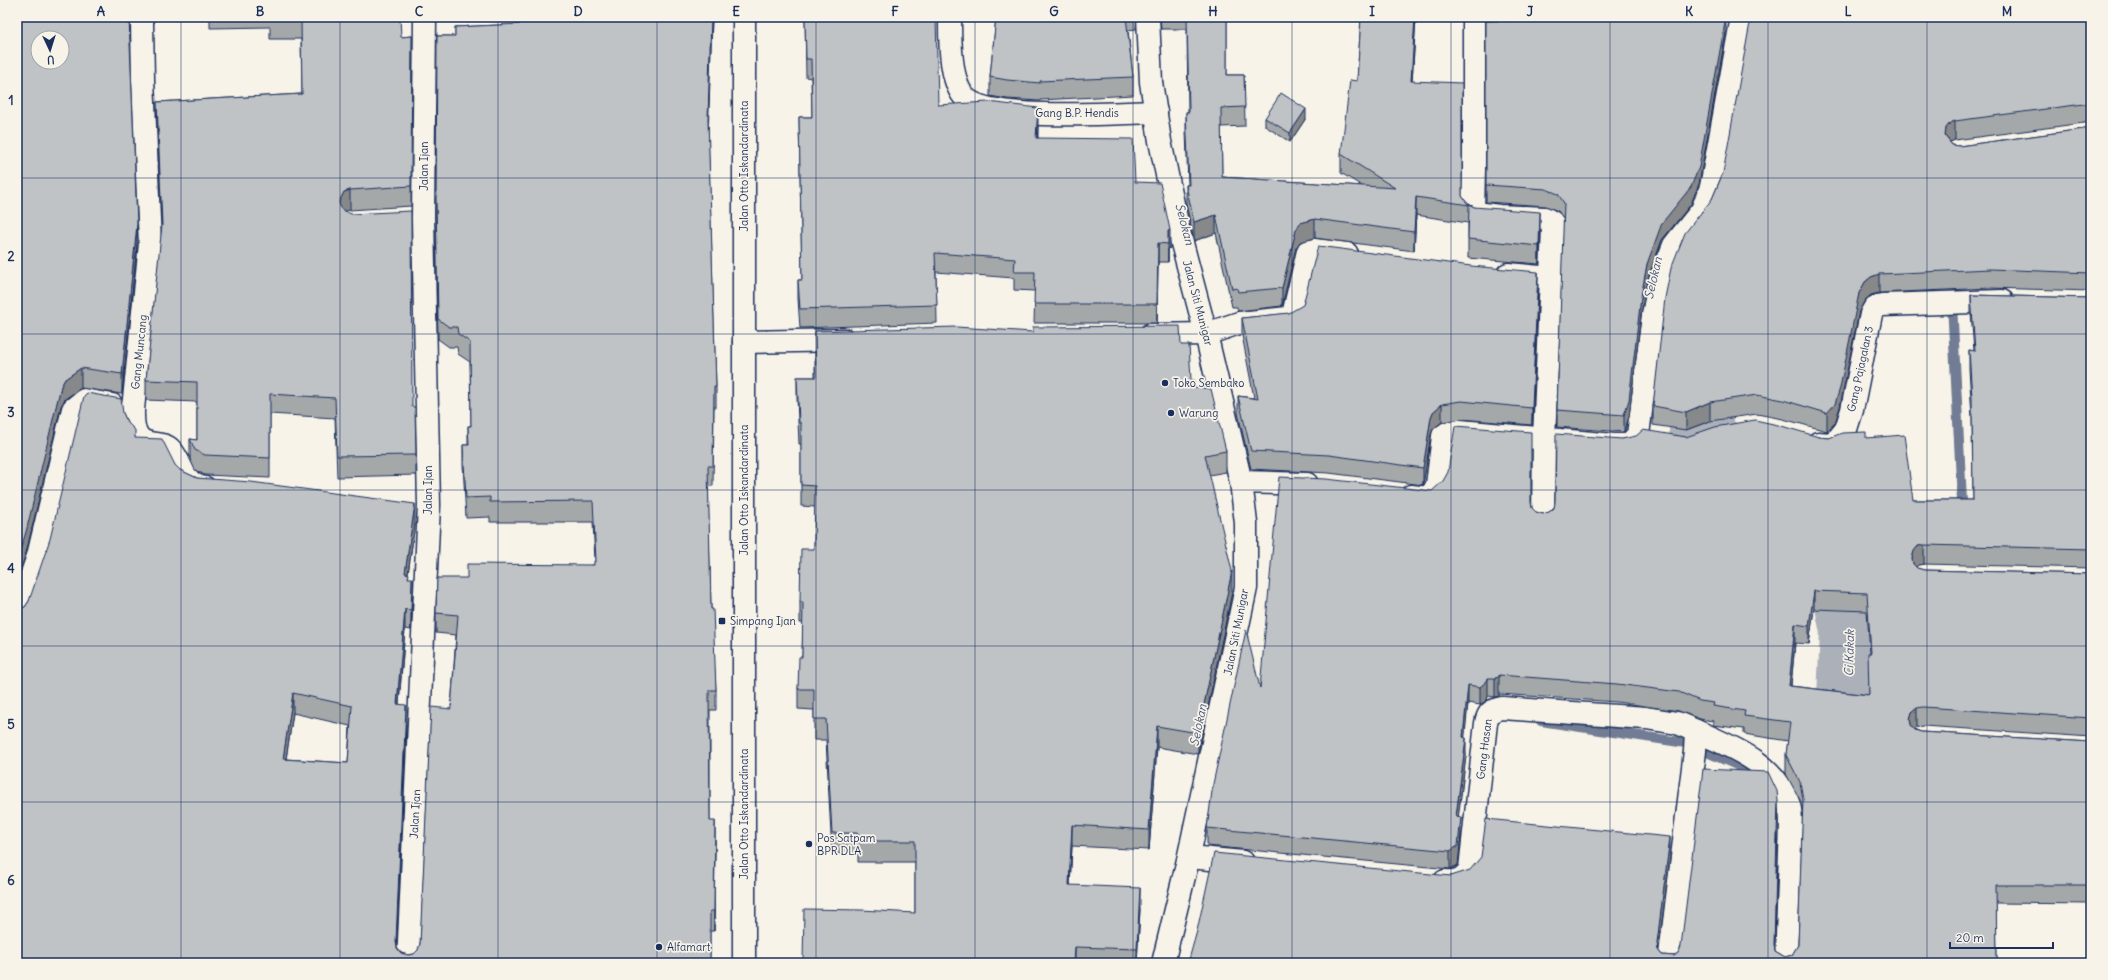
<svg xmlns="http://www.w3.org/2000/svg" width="2108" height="980" font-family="Delius,sans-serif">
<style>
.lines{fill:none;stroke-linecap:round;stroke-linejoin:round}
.stream{stroke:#727c95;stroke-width:10}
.river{stroke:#acb0b9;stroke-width:62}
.minor-casing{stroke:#1b2f5e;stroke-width:25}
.major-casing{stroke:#1b2f5e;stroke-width:25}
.minor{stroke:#f7f3e8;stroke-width:22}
.major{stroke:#f7f3e8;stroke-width:22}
.wall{fill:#a5a8a9;stroke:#1b2f5e;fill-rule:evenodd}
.shaded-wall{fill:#86888a;stroke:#1b2f5e}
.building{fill:#c0c3c5;stroke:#1b2f5e;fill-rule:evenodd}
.grid{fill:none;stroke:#1b2f5e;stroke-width:1;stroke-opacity:0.55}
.poi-dot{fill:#1b2f5e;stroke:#f7f3e8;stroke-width:1.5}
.labels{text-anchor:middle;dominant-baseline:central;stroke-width:3.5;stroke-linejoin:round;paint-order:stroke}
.street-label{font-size:11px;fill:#1b2f5e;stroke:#f7f3e8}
.poi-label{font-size:11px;fill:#1b2f5e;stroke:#f7f3e8;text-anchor:start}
.water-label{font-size:12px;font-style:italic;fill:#465679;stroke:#f7f3e8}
.neatline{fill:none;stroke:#1b2f5e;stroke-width:1.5}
.grid-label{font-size:13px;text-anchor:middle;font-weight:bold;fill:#1b2f5e}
</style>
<rect width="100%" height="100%" fill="#f7f3e8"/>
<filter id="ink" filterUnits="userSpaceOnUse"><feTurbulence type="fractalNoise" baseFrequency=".025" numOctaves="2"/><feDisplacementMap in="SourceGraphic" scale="8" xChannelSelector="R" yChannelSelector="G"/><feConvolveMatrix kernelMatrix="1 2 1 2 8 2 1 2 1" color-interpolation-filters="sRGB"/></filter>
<g filter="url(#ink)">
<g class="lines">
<!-- stream -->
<g class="stream">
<polyline points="1952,303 1962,501"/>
<polyline points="1541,721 1686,743 1762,776"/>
</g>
<!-- river -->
<polyline class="river" points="1727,343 1700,420 1700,431 1706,440 1753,471 1796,505 1817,527 1837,560 1851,631 1847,720 1870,774"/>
<!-- minor casing -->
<g class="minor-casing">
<g id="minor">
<path d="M140,17L142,23L143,79L150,244L133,409C133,418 132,428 138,436C146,448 163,440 171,450C183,464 183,485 205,488"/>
<path d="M950,17C950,38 949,88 969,101C999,121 1115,113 1156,112"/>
<polyline points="1148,17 1151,82 1160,141 1178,228 1206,334 1241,482 1246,523 1246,588 1188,860 1163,963"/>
<polyline points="1474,17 1474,169 1473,210 1476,213 1499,216 1545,218 1552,222 1553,228 1544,439 1543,520"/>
<polyline points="1508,274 1551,278"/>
<polyline points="1150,335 1206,334 1239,323 1288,318 1293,315 1308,251 1314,250 1347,254"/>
<polyline points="744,342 845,340"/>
<polyline points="1818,443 1830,444 1838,439 1846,429 1852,410 1871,314 1875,307 1882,305 2002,301"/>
<polyline points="1241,482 1307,484"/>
<polyline points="1411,496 1428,498 1434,491 1437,485 1443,436 1449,432 1460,431 1614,445 1628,445 1638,435 1653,315 1659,283 1674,245 1702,210 1711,187 1742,17"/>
<polyline points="17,617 38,556 73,409 84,400 112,405"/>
<path d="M1696,731C1732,747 1776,763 1789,805C1791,811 1791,819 1791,826L1786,963"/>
<polyline points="1189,857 1243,862"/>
<path d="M1445,881C1457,882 1464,879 1470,869L1486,723C1488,712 1492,710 1502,708L1646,718L1677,723L1696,731L1695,751L1669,963"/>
<polyline points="408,963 429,505 423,218 425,17"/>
</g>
</g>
<!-- major casing -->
<g class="major-casing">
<polyline id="major" points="744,17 744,963"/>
</g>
<!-- minor -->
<use href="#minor" class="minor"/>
<!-- major -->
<use href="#major" class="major"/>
</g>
<!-- wall -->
<g class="wall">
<polygon points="17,17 137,244 122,394 81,388 65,399 61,406 26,553 17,581"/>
<polygon points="210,17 385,17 385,18 401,37 412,36 411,206 350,210 345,211 412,407 416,455 416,475 337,477 335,418 270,414 270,478 205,475 195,470 190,459 190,439 197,440 197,402 146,400 146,380 162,231 157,122 157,102 302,94 301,39 270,39 270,27 210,28"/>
<path d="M519,17H712L708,129L716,387V407H714L713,486H708L711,609L716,690V710H710V821L715,841L714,931H710V963H17L20,609L25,607L29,601L123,413L127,422L135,438L175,465L180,470L197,478L415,524L408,574L412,598L411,630L405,629L399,704L406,725L396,946L397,948L401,953L408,955L414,954L418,950L420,944L451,709L456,635L436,633V613L467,578L594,565L595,561L593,522H490V517L466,518L463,465V445H468V426H471L470,362L458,354L457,347H449L438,339L436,218L437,36H455V27L520,24ZM293,713L350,726L348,763L286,759Z"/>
<polygon points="805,17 938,105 1038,126 1038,138 1135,182 1170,248 1168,249 1168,262 1158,262 1157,323 1034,323 1035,291 1014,290 1014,278 936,272 937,323 800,328 798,299 798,280 802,280 799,117 812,117 811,78 806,77"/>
<polygon points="996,17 1137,17 1136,29 1128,30 1133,77 1133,95 1040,100 1040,101 1007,99 990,96 990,77"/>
<polygon points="1160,17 1227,17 1227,75 1244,75 1245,126 1221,127 1222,177 1362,186 1341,173 1341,154 1357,81 1361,17 1416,17 1412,81 1462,196 1467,203 1474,207 1540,230 1539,264 1468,258 1468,223 1416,215 1414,251 1315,238 1300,242 1296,248 1282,306 1238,311 1237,307 1232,307 1216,233 1194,241 1186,203 1186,185 1188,185 1186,131 1186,112 1188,112 1187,29 1161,29"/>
<polygon points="2091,17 2091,122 1955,140 1950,142 1952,145 1959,146 2091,128 2091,291 1990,288 1879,293 1871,295 1865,300 1859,311 1840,407 1835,423 1827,431 1783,419 1757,414 1710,421 1686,430 1653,425 1653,406 1712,199 1723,173"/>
<polygon points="1486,21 1726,32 1699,184 1691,204 1662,240 1647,281 1641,314 1629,417 1624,432 1557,427 1557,410 1564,219 1558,211 1546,206 1486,202"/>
<polygon points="1265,118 1306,118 1290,142 1265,126"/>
<polygon points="1538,289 1532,425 1461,419 1442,422 1433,429 1431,434 1423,485 1329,473 1251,469 1238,413 1238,396 1254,398 1242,335 1242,318"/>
<path d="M1971,295L2091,298V568L1924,564L1918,565L1916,567L1917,568L1924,570L2091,574V737L1923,726L1917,727L1914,729L1921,732L2091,742V904L1996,903L1997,963H1188L1451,876L1670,856L1658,950L1662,955L1674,956L1679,952L1778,818L1774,947L1775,951L1785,957L1792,955L1798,945L1803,814L1800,800L1786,774V755L1788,741L1744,734V729L1713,725V721L1700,719L1679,711L1617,702L1499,694V696L1495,697L1488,696L1487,700L1480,705L1468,703L1464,738L1466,756L1458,816L1461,835L1458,865L1450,869L1207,846V828L1260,688L1531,502L1532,508L1536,512L1543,514L1549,512L1622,439L1686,437H1819L1829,438H1866L1913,500H1973L1972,417L1969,369V350L1974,351L1971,313ZM1814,609L1867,611L1870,653L1869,695L1791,686L1795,643L1809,644Z"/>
<polygon points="815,331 1181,345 1191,380 1226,451 1226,472 1209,475 1232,592 1198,754 1157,747 1149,850 1072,846 1070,885 1140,909 1137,963 803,963 915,913 915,862 858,862 858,854 832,854 826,740 814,740 814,710 798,709 798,689 802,657 803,623 800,623 800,602 814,549 815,507 801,506 801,444 799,444 797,398 797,377 815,377"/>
</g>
<!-- shaded-wall -->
<g class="shaded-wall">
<polygon points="711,17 712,17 708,139 708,119"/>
<polygon points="1415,17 1416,17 1411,100 1411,81"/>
<polygon points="1726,17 1726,32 1699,184 1691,204 1662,240 1647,281 1641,314 1629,417 1624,432 1624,415 1641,297 1647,264"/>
<polygon points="1038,108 1038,126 1036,157 1036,138"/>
<polygon points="1306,109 1306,118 1290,142 1290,133"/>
<polygon points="1955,121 1955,140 1950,142 1945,136 1946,128 1950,123"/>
<polygon points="350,190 350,210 344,212 339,222 339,202 344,192"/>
<polygon points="1416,197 1416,215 1414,251 1414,232"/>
<polygon points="1540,212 1540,230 1539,264 1539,246"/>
<polygon points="1216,215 1216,233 1194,241 1194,222"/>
<polygon points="1315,219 1315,238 1300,242 1296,248 1282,306 1282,288 1296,230 1300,223"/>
<polygon points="137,224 137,244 122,394 122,374"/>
<polygon points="1170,230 1170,248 1168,249 1168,262 1168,231"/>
<polygon points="1158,243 1158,262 1157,323 1157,304"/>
<polygon points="1538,272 1538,289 1532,425 1532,408"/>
<polygon points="1879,274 1879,293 1871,295 1865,300 1859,311 1840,407 1835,423 1827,431 1827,413 1859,293 1865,282 1871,277"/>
<polygon points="81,368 81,388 65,399 61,406 26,553 17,581 17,561 61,386 65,379"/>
<polygon points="1710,402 1710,421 1686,430 1686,412"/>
<polygon points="1442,404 1442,422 1433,429 1431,434 1423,485 1423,468 1431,417 1433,412"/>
<polygon points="415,504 415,524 405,594 405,573"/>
<polygon points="1924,545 1924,564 1918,565 1914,569 1912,558 1914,551 1918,546"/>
<polygon points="1232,571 1232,592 1198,754 1198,733"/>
<polygon points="412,578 412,598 411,630 411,610"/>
<polygon points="1814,591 1814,609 1809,644 1809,626"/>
<polygon points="405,609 405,629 397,724 397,704"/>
<polygon points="1795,624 1795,643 1789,705 1789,686"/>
<polygon points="1499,675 1499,696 1495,697 1495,678"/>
<polygon points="1488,678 1488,696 1487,700 1480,705 1480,687"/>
<polygon points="1468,685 1468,703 1463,756 1463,737"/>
<polygon points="293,693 293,713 283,779 283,759"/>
<polygon points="406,705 406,725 396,962 396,942"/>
<polygon points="1917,708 1917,727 1912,731 1910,719 1912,712"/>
<polygon points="1157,726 1157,747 1149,850 1149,830"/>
<polygon points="1466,738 1466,756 1456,835 1456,816"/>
<polygon points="1778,800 1778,818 1774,963 1774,944"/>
<polygon points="1461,817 1461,835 1458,865 1450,869 1450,851"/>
<polygon points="715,821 715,841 714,931 714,911"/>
<polygon points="1072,825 1072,846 1069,906 1069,885"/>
<polygon points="1670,837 1670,856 1657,962 1657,943"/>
<polygon points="1140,888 1140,909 1137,963 1137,949"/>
<polygon points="1075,947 1075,963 1074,963"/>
</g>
<!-- building -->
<g class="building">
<path d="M17,17H129L137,224L122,374L81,368L65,379L61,386L26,532L17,561ZM38,38H62V62H38Z"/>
<polygon points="270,17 385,17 385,18 400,17 401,37 412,36 411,186 350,190 344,192 339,202 341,209 351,214 411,211 412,407 415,407 416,455 337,456 335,398 270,394 270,458 205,455 195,450 190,439 197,440 197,382 146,380 162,225 157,102 302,94 301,19 270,19"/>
<path d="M520,17H711L708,119L716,387H714L713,466H708L711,609H713L716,690H709L710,821H715L714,911H710V963H17V609H20L25,607L29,601L50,539L84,396L87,393L121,399L123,413L127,422L135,430V438L162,439L175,465L180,470L197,478L251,482L415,504L405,573L409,574L408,578H412L411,610L405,609L397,704L406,705L396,942L397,948L401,953L408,955L414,954L418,950L420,944L431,707L451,709L458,615L436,613L437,578H467V564L594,565V561H596L593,501L490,502V497L466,498L463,445H469L468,426H471L470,342L458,334L457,327H449L438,319L436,198L437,36H455V27L520,24ZM293,693L352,706L348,763L283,759Z"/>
<polygon points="805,17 936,17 938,105 988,102 1038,108 1036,138 1133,139 1135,182 1160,183 1170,230 1168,231 1168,244 1158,243 1157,304 1034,304 1035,272 1014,272 1015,259 935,253 937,305 800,309 798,280 802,280 799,117 812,117 811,59 806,59"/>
<polygon points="996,17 1126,17 1133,77 1040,81 1040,83 1007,80 990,77"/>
<polygon points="1187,17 1227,17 1227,75 1244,75 1245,107 1221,108 1222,177 1395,188 1341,154 1350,80 1357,81 1361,17 1415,17 1411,81 1462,83 1462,196 1467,203 1474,207 1540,212 1539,246 1468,239 1469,205 1416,197 1414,232 1315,219 1300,223 1296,230 1282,288 1238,292 1237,288 1232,289 1216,215 1194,222 1186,185 1189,185 1186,112 1189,112"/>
<polygon points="1659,17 1726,17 1699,167 1691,187 1662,223 1647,264 1641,297 1629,400 1624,415 1557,410 1564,203 1558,194 1546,189 1486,185 1486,21"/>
<polygon points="1751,17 2091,17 2091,103 1955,121 1950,123 1946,128 1945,136 1952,145 1959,146 2091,128 2091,273 1990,269 1879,274 1871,277 1865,282 1859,293 1840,388 1835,404 1827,413 1783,400 1757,395 1710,402 1686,412 1653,406 1665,298 1671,268 1685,233 1712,199 1723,173"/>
<polygon points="1281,93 1306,109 1290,133 1265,118"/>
<polygon points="1318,246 1471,266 1538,272 1532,408 1461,401 1442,404 1433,412 1431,417 1423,468 1329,455 1251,451 1238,396 1258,399 1242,318 1289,313 1303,305"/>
<path d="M1971,295L2091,298V549L1924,545L1918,546L1914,551L1912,558L1913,564L1917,568L1924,570L2091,574V718L1923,707L1917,708L1912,712L1910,719L1911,725L1915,730L1921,732L2091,742V885H1996L1997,963H1188L1197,931L1214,853L1451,876L1470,870L1481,857L1486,819L1670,837L1657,943L1658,950L1662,955L1674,956L1679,952L1681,946L1703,769L1768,772L1777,791L1778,800L1774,944L1775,951L1785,957L1792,955L1798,945L1803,799L1800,782L1786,755L1790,722L1744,716L1745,711L1713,706L1714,703L1700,701L1679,692L1617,684L1499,675V677L1495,678H1488L1487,681L1480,687L1468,685L1463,737L1466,738L1456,816L1461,817L1458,846L1450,851L1207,828L1213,784L1246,630L1260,688L1279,477L1326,479L1432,491L1443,481L1448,472L1455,426L1531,432V502L1532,508L1536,512L1543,514L1549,512L1554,508L1555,502L1556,434L1622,439L1636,436L1643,430L1686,437L1715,427L1755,420L1778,425L1819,437L1829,438L1842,433L1866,432V438L1904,435L1913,500H1973L1972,398L1969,350L1975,351ZM1814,591L1867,593L1871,653H1868L1869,695L1789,686L1795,624L1809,626Z"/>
<polygon points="1180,326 1181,345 1189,345 1191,380 1194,380 1195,387 1211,389 1226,451 1205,455 1232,571 1198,733 1157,726 1149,830 1072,825 1069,885 1140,888 1137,949 1075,947 1074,963 803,963 804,909 861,910 915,913 915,841 858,841 858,833 832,833 826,719 814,719 814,689 798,689 799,657 802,657 803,602 800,602 801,549 814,549 815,486 801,485 801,423 799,423 797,377 816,377 815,331 956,327 1033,332 1033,327"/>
</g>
</g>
<!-- grid -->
<path class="grid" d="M181,17V963M340,17V963M498,17V963M657,17V963M816,17V963M975,17V963M1133,17V963M1292,17V963M1451,17V963M1610,17V963M1768,17V963M1927,17V963M17,178H2091M17,334H2091M17,490H2091M17,646H2091M17,802H2091"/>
<!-- markers -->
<g class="poi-dot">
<circle cx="1165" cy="383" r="4"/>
<circle cx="1171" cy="413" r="4"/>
<rect x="718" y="617" width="8" height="8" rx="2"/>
<circle cx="809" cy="844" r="4"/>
<circle cx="659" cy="947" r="4"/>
</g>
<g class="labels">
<!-- street labels -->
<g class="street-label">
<text x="1077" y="113">Gang B.P. Hendis</text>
<text transform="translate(424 166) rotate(-90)">Jalan Ijan</text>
<text transform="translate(744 166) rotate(-90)">Jalan Otto Iskandardinata</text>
<text transform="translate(1198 303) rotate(75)">Jalan Siti Munigar</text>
<text transform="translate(139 352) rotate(-84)">Gang Muncang</text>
<text transform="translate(1860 369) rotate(-78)">Gang Pajagalan 3</text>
<text transform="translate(428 490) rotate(-90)">Jalan Ijan</text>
<text transform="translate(744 490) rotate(-90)">Jalan Otto Iskandardinata</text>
<text transform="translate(1236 632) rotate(-79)">Jalan Siti Munigar</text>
<text transform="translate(1484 749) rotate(-83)">Gang Hasan</text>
<text transform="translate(415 814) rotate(-87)">Jalan Ijan</text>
<text transform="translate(744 814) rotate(-90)">Jalan Otto Iskandardinata</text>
</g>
<!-- poi labels -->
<g class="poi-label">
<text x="1173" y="383">Toko Sembako</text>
<text x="1179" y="413">Warung</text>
<text x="730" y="621">Simpang Ijan</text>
<text x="817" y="838">Pos Satpam<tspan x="817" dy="13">BPR DLA</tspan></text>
<text x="667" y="947">Alfamart</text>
</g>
<!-- water labels -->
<g class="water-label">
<text transform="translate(1185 224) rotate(75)">Selokan</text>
<text transform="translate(1653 278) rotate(-77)">Selokan</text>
<text transform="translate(1849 653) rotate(-89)">Ci Kakak</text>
<text transform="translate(1198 725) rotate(-78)">Selokan</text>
</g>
</g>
<!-- margin -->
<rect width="2108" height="980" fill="none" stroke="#f7f3e8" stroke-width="44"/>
<!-- north arrow -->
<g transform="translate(50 50) rotate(176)"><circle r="19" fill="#f7f3e8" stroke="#9fa5b1"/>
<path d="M0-3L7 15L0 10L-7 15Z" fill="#1b2f5e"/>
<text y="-6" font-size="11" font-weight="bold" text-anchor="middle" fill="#1b2f5e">U</text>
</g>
<!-- scale -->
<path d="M1950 942v6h103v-6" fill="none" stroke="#1b2f5e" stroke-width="2"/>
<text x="1956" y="942" font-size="12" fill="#1b2f5e" stroke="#f7f3e8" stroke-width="3" paint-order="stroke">20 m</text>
<rect x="22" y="22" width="2064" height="936" class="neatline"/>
<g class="grid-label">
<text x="101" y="16">A</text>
<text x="260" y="16">B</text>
<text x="419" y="16">C</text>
<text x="578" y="16">D</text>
<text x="736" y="16">E</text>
<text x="895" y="16">F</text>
<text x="1054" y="16">G</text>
<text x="1213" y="16">H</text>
<text x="1372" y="16">I</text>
<text x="1530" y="16">J</text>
<text x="1689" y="16">K</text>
<text x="1848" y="16">L</text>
<text x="2007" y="16">M</text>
<text x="11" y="105">1</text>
<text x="11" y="261">2</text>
<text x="11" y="417">3</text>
<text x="11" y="573">4</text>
<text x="11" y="729">5</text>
<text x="11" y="885">6</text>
</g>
</svg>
